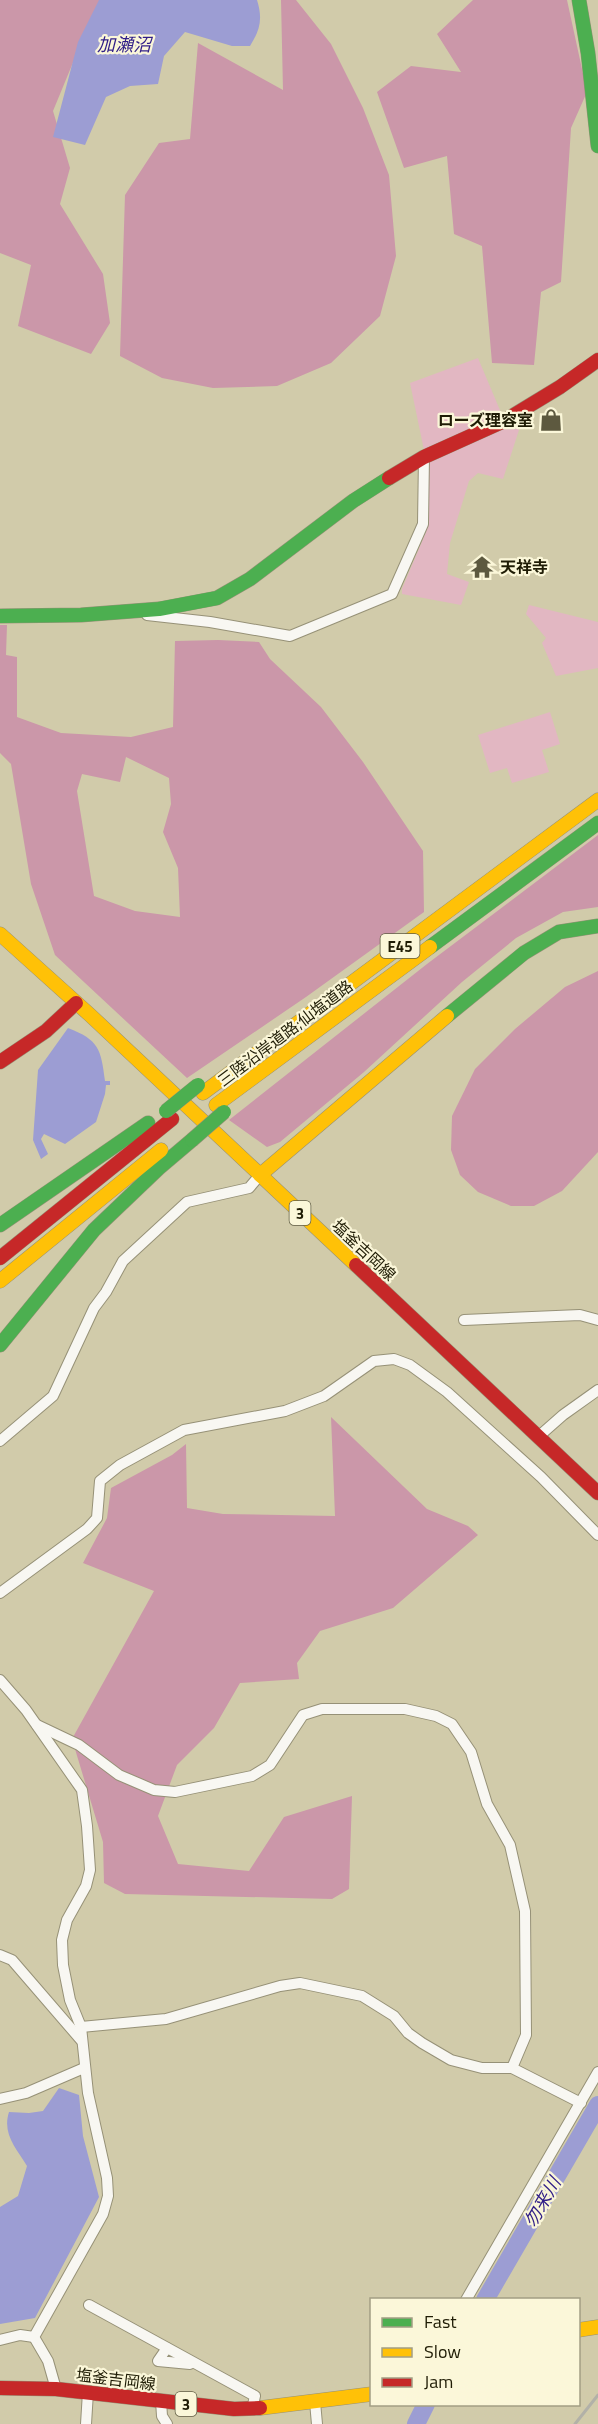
<svg xmlns="http://www.w3.org/2000/svg" width="598" height="2424" font-family="'Titillium Web','Noto Sans JP',sans-serif">
<style>
.green{fill:#e2b7c2}
.forest{fill:#cb97a9;fill-rule:evenodd}
.water{fill:#9c9dd3}
.lines{fill:none;stroke-linecap:round;stroke-linejoin:round}
.river{stroke:#9c9dd3;stroke-width:18}
.street-casing{stroke:#969177;stroke-width:12}
.fast-casing{stroke:#969177;stroke-width:15}
.slow-casing{stroke:#969177;stroke-width:15}
.jam-casing{stroke:#969177;stroke-width:15}
.street{stroke:#f8f7f2;stroke-width:10}
.fast{stroke:#4caf50;stroke-width:14}
.slow{stroke:#ffc107;stroke-width:14}
.jam{stroke:#c62828;stroke-width:14}
.rail{stroke:#b2b1a8;stroke-width:3}
.fast-bridge-casing{stroke:#969177;stroke-width:15;stroke-linecap:butt}
.fast-bridge{stroke:#4caf50;stroke-width:14}
.labels{text-anchor:middle;dominant-baseline:central;stroke-width:4.5;stroke-linejoin:round;paint-order:stroke}
.shield{fill:#fbf7d9;stroke:#615e45;stroke-width:1.5}
.shield-label{font-size:15px;font-weight:bold;fill:#1f1c05}
.poi-label{font-size:16px;font-weight:bold;fill:#1f1c05;stroke:#fbf7d9;text-anchor:end}
.street-label{font-size:16px;fill:#1f1c05;stroke:#fbf7d9}
.water-label{font-size:18px;font-style:italic;fill:#2f1d87;stroke:#fbf7d9}
</style>
<rect width="100%" height="100%" fill="#d1cbaa"/>
<!-- green -->
<g class="green">
<polygon points="478,358 502,415 424,450 410,383"/>
<polygon points="518,421 519,430 503,479 478,473 469,481 450,543 447,574 469,582 461,605 402,594 402,589 426,532 428,463"/>
<polygon points="529,605 598,622 598,668 556,676 542,643 546,638 526,614"/>
<polygon points="550,712 560,744 542,750 549,772 512,783 507,768 490,773 478,735"/>
</g>
<!-- forest -->
<g class="forest">
<polygon points="0,0 104,0 79,48 53,111 70,168 60,204 103,274 110,323 91,354 18,326 31,265 0,253"/>
<polygon points="281,0 296,0 331,44 363,108 389,175 396,256 380,316 331,363 277,386 213,388 162,378 120,356 125,195 159,143 190,139 198,43 283,90"/>
<polygon points="473,0 567,0 587,92 571,128 561,282 541,292 534,365 492,363 482,246 454,234 447,156 404,168 377,92 411,66 461,72 437,34"/>
<path d="M0,625H7L6,655L17,657V717L61,733L131,737L173,727L175,641L218,640L259,642L270,659L321,707L363,762L423,851L424,912L306,997L187,1078L55,955L31,884L11,764L0,753ZM126,757L169,778L171,804L163,832L178,868L180,917L135,911L94,896L77,791L82,774L120,782Z"/>
<polygon points="598,835 598,907 563,912 516,938 462,982 364,1072 280,1142 267,1147 229,1120 427,964"/>
<polygon points="598,971 598,1152 562,1191 534,1206 511,1206 478,1192 460,1175 451,1150 452,1116 475,1069 515,1029 565,987"/>
<polygon points="331,1417 427,1509 468,1526 478,1535 393,1608 320,1631 297,1663 299,1679 240,1683 214,1728 177,1765 158,1816 178,1864 249,1871 284,1817 352,1796 349,1889 332,1899 125,1894 104,1883 103,1842 72,1739 154,1591 83,1563 107,1518 111,1488 172,1455 186,1444 187,1508 223,1514 335,1516"/>
</g>
<!-- water -->
<g class="water">
<path d="M99,0H257C263,19 260,30 250,46H232L185,32L164,56L158,84L130,86L106,97L85,145L53,137L78,42Z"/>
<path d="M68,1028C99,1040 101,1049 105,1081H110V1085H106L105,1094L96,1122L65,1144L44,1134L41,1139L48,1154L41,1159L33,1140L38,1070Z"/>
<path d="M59,2088L79,2095L83,2136L99,2197L35,2318L0,2324V2207L18,2196L27,2166C16,2148 2,2134 9,2112L29,2113L43,2111Z"/>
</g>
<g class="lines">
<!-- river -->
<g class="river">
<polyline points="485,2300 598,2105"/>
<polyline points="416,2424 426,2404"/>
</g>
<!-- street casing -->
<g class="street-casing">
<g id="street">
<polyline points="147,615 210,622 290,636 392,594 423,524 424,457"/>
<polyline points="464,1320 580,1315 598,1320"/>
<polyline points="538,1437 563,1415 598,1390"/>
<polyline points="0,1441 53,1396 94,1308 106,1292 123,1261 187,1202 249,1188 260,1175"/>
<polyline points="0,1593 87,1529 97,1518 100,1481 120,1465 184,1430 285,1411 324,1396 374,1361 394,1359 410,1365 447,1392 541,1477 598,1535"/>
<polyline points="0,1680 26,1710 82,1790 87,1826 90,1870 86,1886 67,1920 62,1940 63,1965 70,2000 81,2027 88,2093 107,2178 108,2196 103,2214 34,2337 48,2361 56,2389"/>
<polyline points="37,1725 79,1745 119,1775 154,1790 175,1792 252,1776 270,1765 303,1715 322,1709 405,1709 436,1716 452,1724 471,1752 487,1804 510,1845 525,1911 526,2035 512,2068 581,2103"/>
<polyline points="0,1955 12,1960 81,2040"/>
<polyline points="81,2027 166,2019 280,1986 300,1983 362,1996 394,2016 408,2033 422,2043 451,2060 482,2068 512,2068"/>
<polyline points="0,2099 26,2093 84,2068"/>
<polyline points="466,2300 598,2072"/>
<polyline points="89,2305 255,2396 252,2409"/>
<polyline points="0,2340 20,2335 34,2337"/>
<polyline points="167,2348 158,2361 190,2364"/>
<polyline points="161,2401 162,2416 167,2424"/>
<polyline points="315,2402 317,2424"/>
<polyline points="86,2424 88,2392"/>
</g>
</g>
<!-- fast casing -->
<g class="fast-casing">
<g id="fast">
<polyline points="579,0 588,53 598,146"/>
<polyline points="0,616 81,615 159,609 217,598 250,579 353,501 389,478"/>
<polyline points="430,947 598,823"/>
<polyline points="447,1016 524,953 559,932 598,926"/>
<polyline points="0,1225 148,1123"/>
<polyline points="0,1345 94,1230 159,1168 192,1140"/>
</g>
</g>
<!-- slow casing -->
<g class="slow-casing">
<g id="slow">
<polyline points="0,934 90,1015 356,1265"/>
<polyline points="203,1093 598,800"/>
<polyline points="216,1105 430,947"/>
<polyline points="260,1175 447,1016"/>
<polyline points="0,1281 161,1150"/>
<polyline points="578,2330 598,2327"/>
<polyline points="260,2408 372,2394"/>
</g>
</g>
<!-- jam casing -->
<g class="jam-casing">
<g id="jam">
<polyline points="389,478 424,457 504,421 560,387 598,360"/>
<polyline points="0,1062 46,1031 76,1003"/>
<polyline points="0,1258 172,1119"/>
<polyline points="356,1265 598,1493"/>
<polyline points="0,2388 56,2389 234,2409 260,2408"/>
</g>
</g>
<!-- street -->
<use href="#street" class="street"/>
<!-- fast -->
<use href="#fast" class="fast"/>
<!-- slow -->
<use href="#slow" class="slow"/>
<!-- jam -->
<use href="#jam" class="jam"/>
<!-- rail -->
<polyline class="rail" points="575,2424 598,2395"/>
<!-- fast-bridge casing -->
<g class="fast-bridge-casing">
<g id="fast-bridge">
<polyline points="166,1111 198,1085"/>
<polyline points="192,1140 224,1112"/>
</g>
</g>
<!-- fast-bridge -->
<use href="#fast-bridge" class="fast-bridge"/>
</g>
<!-- icons -->
<defs>
<g id="shop-bare" transform="scale(1.8)"><path d="M-5-2.5h2.3a2.7 3.5 0 0 1 5.4 0H5L5.5 6h-11ZM-1.5-2.5h3a1.5 2.3 0 0 0-3 0Z" fill="#5d593f" stroke="#fbf7d9" stroke-width="2.5" paint-order="stroke"/></g>
<g id="temple-bare" transform="scale(1.8)"><path d="M0-6L5-2H3V0L6.5 2.5H4V6H1.5V3h-3V6H-4V2.5H-6.5L-3 0V-2H-5Z" fill="#5d593f" stroke="#fbf7d9" stroke-width="2.5" paint-order="stroke"/></g>
</defs>
<g fill-rule="evenodd">
<use href="#shop-bare" x="551" y="420"/>
<use href="#temple-bare" x="482" y="567"/>
</g>
<g class="labels">
<!-- shield labels -->
<g class="shield">
<rect x="380.5" y="934" width="39" height="24" rx="4.5"/>
<rect x="289.5" y="1201" width="21" height="24" rx="4.5"/>
<rect x="175.5" y="2392" width="21" height="24" rx="4.5"/>
</g>
<g class="shield-label">
<text x="400" y="946">E45</text>
<text x="300" y="1213">3</text>
<text x="186" y="2404">3</text>
</g>
<!-- poi labels -->
<g class="poi-label">
<text x="533" y="420">ローズ理容室</text>
<text x="500" y="567" text-anchor="start">天祥寺</text>
</g>
<!-- street labels -->
<g class="street-label">
<text transform="translate(285 1033) rotate(-37)">三陸沿岸道路;仙塩道路</text>
<text transform="translate(364 1250) rotate(43)">塩釜吉岡線</text>
<text transform="translate(116 2379) rotate(7)">塩釜吉岡線</text>
</g>
<!-- water labels -->
<g class="water-label">
<text x="124" y="44">加瀬沼</text>
<text transform="translate(542 2202) rotate(-60)">勿来川</text>
</g>
</g>
<!-- legend -->
<rect x="370" y="2298" width="210" height="108" fill="#fbf7d9" stroke="#a39f84" stroke-width="1.5"/>
<rect x="382" y="2318" width="30" height="9" fill="#4caf50" stroke="#a39f84" stroke-width="1.5"/>
<text x="424" y="2328" font-size="18" fill="#1f1c05">Fast</text>
<rect x="382" y="2348" width="30" height="9" fill="#ffc107" stroke="#a39f84" stroke-width="1.5"/>
<text x="424" y="2358" font-size="18" fill="#1f1c05">Slow</text>
<rect x="382" y="2378" width="30" height="9" fill="#c62828" stroke="#a39f84" stroke-width="1.5"/>
<text x="424" y="2388" font-size="18" fill="#1f1c05">Jam</text>
</svg>
